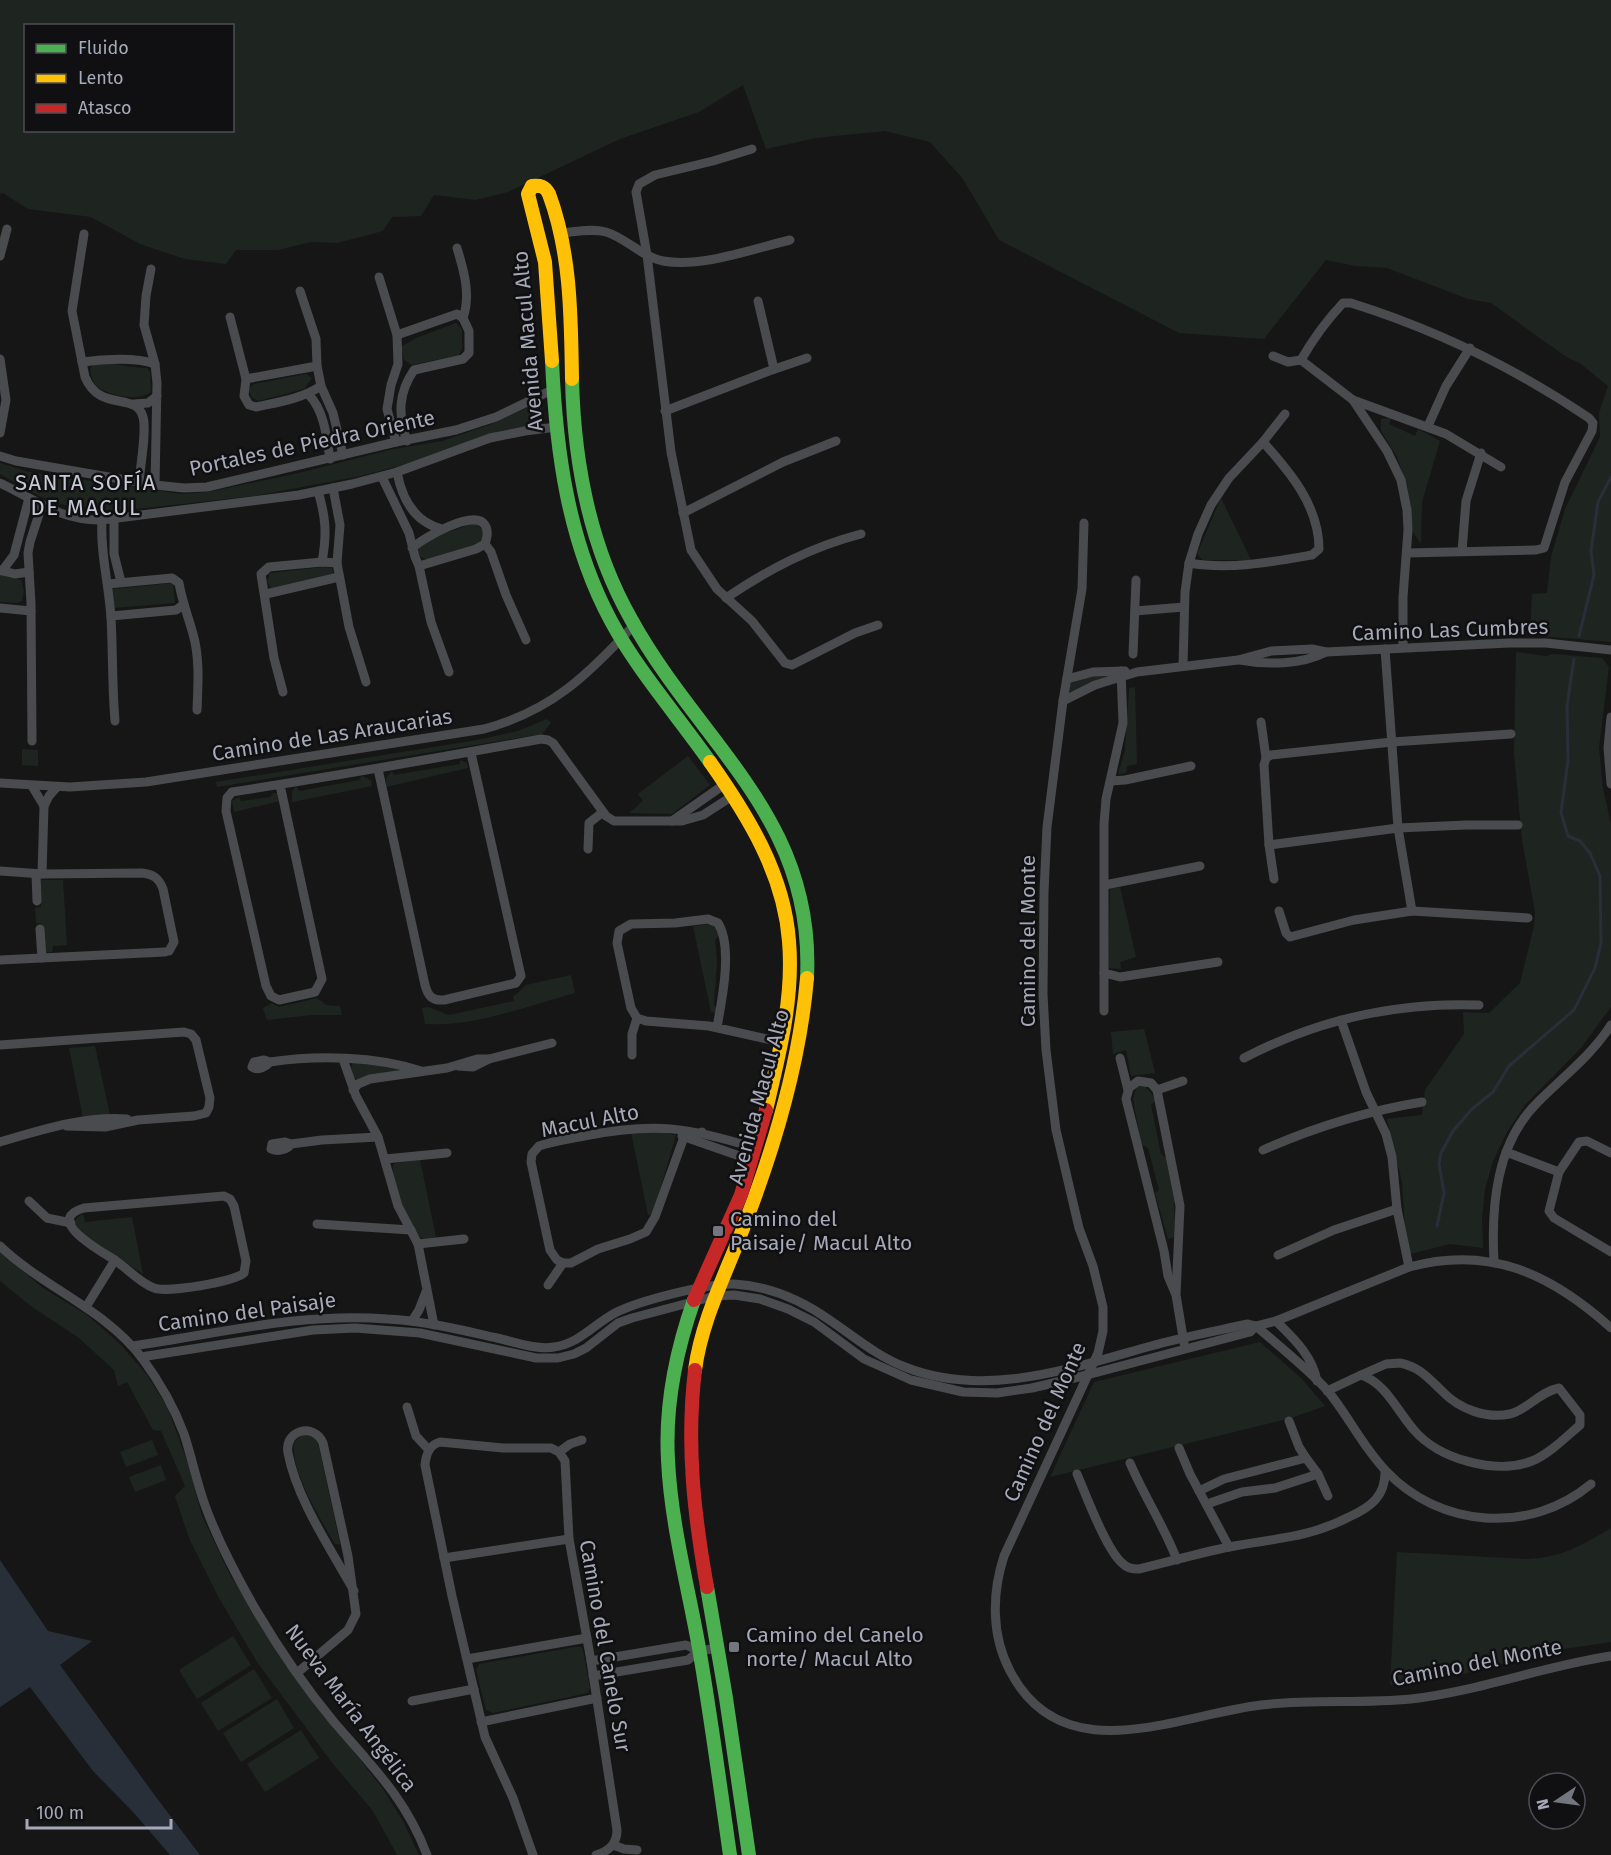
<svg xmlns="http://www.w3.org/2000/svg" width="1611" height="1855" font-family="'Fira Sans',sans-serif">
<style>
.green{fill:#1e2520;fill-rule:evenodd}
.water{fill:#282f39}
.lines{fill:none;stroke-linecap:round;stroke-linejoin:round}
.stream{stroke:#282f39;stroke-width:3}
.street{stroke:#4a4b4f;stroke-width:9}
.fast{stroke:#4caf50;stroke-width:14}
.slow{stroke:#ffc107;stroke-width:14}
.jam{stroke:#c62828;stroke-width:14}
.poi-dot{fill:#74767f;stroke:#101012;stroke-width:2}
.labels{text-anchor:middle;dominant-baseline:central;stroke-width:5;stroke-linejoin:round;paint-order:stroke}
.street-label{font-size:21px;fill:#a6a9b8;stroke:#101012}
.poi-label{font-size:21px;fill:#a6a9b8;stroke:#101012;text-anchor:start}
.neighbourhood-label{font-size:22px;letter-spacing:1.5px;fill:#c7c9d4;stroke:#101012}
</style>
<rect width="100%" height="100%" fill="#161616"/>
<!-- green -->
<g class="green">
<path d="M0,0H1611V642L1530,635L1532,594L1547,593L1551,557L1565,509L1600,437L1599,413L1608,386L1581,364L1565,356L1491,303L1468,299L1387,268L1356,266L1326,260L1264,339L1179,333L999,240L963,179L930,142L885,131L816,138L766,149L743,85L699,112L620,139L508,192L475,200L434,195L421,216L392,217L383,231L337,243L311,242L278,250H236L226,264L185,259L140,244L91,217L28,209L3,193L0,194ZM26,26H232V130H26Z"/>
<polygon points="456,323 462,329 462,349 459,355 412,365 404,360 401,347 416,338"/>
<path d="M104,363C119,364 132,368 147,368L150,372L151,392C139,402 108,396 97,386C92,382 91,375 90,369L93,365Z"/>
<polygon points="306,374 312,378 304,389 258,401 251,397 249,389 254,384"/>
<polygon points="541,401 543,425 476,440 406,464 361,476 254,496 136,509 98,511 70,507 39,496 0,474 0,463 29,472 182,494 208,492 299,473 389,450 442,441 489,425"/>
<polygon points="1391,418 1389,424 1415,436 1418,429 1440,441 1422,502 1421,544 1413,532 1407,485 1397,457 1381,431 1381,419"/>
<polygon points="1221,498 1251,560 1203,560 1197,554"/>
<polygon points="475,523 483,530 482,541 478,544 428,560 419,556 417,550 418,546 436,536"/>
<polygon points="323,567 332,568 334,574 271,588 267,582 270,573"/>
<polygon points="0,574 21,580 24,591 22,601 17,603 0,602"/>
<polygon points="173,583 175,603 114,608 112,589"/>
<polygon points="1516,652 1546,656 1553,654 1602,658 1609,667 1599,748 1603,788 1611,824 1611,1007 1581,1048 1525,1105 1507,1132 1493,1161 1485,1189 1482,1218 1483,1248 1450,1244 1410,1254 1405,1228 1402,1182 1387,1119 1422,1115 1425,1090 1464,1034 1463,1012 1489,1013 1520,983 1534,926 1535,912 1522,840 1514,754"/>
<polygon points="1118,674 1096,680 1069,693 1070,681 1088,675"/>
<polygon points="1135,687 1137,764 1127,766 1126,773 1118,774 1125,750 1129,688"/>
<polygon points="547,719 551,723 542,734 217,787 216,782 477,740 518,731"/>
<polygon points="22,749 38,750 38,766 22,765"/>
<polygon points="688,756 710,785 672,814 629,813 643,801 638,794"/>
<polygon points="460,760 467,763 468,768 386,787 386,778 392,771 394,775 460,764"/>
<polygon points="362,776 371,780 372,786 292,802 292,792 296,786 299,791 359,780"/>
<polygon points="273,793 278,793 280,801 234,812 232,801 239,797 241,801 270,797"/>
<polygon points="41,880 63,880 67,945 53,946 52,952 45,953 42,924 36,923 35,908 41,907"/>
<polygon points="1120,887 1136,957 1120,962 1121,969 1108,968 1110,889"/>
<polygon points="709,924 715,926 719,935 715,940 717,962 714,1005 716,1007 716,1013 711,1012 693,926"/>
<path d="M571,975L575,993C527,1006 476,1027 425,1024L422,1008L428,1007L449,1015L514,1001L513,996L518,993L526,985Z"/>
<polygon points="317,998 326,1005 340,1006 342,1015 312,1015 267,1020 263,1008 272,1003 279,1007"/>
<polygon points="1144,1029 1155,1073 1131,1076 1126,1050 1113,1054 1111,1032"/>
<polygon points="95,1046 110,1115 83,1118 69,1048"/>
<polygon points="353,1063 377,1065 405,1071 357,1080 353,1077 351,1067"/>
<polygon points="1137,1085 1144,1085 1152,1094 1155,1101 1151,1105 1161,1154 1166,1158 1174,1200 1175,1237 1168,1239 1155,1193 1159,1190 1148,1148 1141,1144 1133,1099"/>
<polygon points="631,1132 657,1132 676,1135 653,1214 648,1215"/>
<path d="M420,1160L436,1237C432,1238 426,1240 422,1238C410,1231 390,1178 393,1165L396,1163Z"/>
<path d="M83,1214L85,1222L132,1217L143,1274L83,1234C76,1227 71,1219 83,1214Z"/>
<polygon points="0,1252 43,1288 87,1315 120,1344 148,1376 168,1409 188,1463 202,1516 230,1575 293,1674 383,1789 403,1821 419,1855 397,1855 373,1811 333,1764 257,1662 219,1598 189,1538 175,1496 185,1486 161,1431 153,1430 127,1382 118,1386 114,1370 79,1338 32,1307 0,1281"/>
<polygon points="1260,1342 1301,1378 1325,1406 1291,1418 1050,1477 1094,1382"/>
<path d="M305,1435C313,1437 317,1439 319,1447L340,1544H335C321,1520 290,1470 294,1443L299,1437Z"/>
<polygon points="152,1440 158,1455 126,1467 120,1452"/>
<polygon points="161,1465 166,1480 135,1492 129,1477"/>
<path d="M1611,1528V1642L1544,1652L1457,1676L1390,1685L1397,1552L1525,1559C1558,1559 1583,1545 1611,1528Z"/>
<polygon points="233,1636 251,1665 197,1699 179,1670"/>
<polygon points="575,1647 581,1647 583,1650 590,1688 588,1693 493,1713 486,1710 476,1670 479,1664"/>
<polygon points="254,1669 272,1698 218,1731 201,1703"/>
<polygon points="277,1699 294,1728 241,1762 223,1733"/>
<polygon points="301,1730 319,1758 265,1792 247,1764"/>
</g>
<!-- water -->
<polygon class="water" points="0,1560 48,1631 92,1641 60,1665 156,1797 200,1855 170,1855 134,1813 93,1771 30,1687 0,1707"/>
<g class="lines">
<!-- stream -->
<g class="stream">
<polyline points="1579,636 1594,575 1591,551 1598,502 1611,477"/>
<polyline points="1437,1226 1444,1193 1439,1164 1441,1153 1453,1131 1472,1109 1493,1092 1509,1066 1574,1010 1595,968 1601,943 1600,876 1590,853 1580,841 1568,836 1561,813 1568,760 1567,706 1574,659"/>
</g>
<!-- street -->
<g class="street">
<polyline points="752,149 713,161 655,175 639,184 636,192 647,255 671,452 691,550 717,589 752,621 785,663 792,665 855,633 878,625"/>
<path d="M560,233C575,232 591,228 606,232C626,238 642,257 663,261C702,268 752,249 790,240"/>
<path d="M84,234L72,311L85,377C100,413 136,391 143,417C147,431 140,467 139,483"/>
<polyline points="0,256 7,229"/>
<polyline points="151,269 146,296 144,325 155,364 157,383 155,485"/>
<polyline points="379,277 397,335 398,364 391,385 387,409 396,442"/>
<polyline points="300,291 316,339 317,366 321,386 333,413 343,455"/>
<polyline points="758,301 774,369"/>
<path d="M230,317L246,379L244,396L249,405L256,407C279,402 301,399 321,386"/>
<polyline points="397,335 457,314 463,318"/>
<polyline points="1273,356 1288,362 1301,360 1353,400 1387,451 1401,480 1407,510 1408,530 1403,597 1403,647"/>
<polyline points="0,359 6,400 0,433"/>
<path d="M1301,360C1313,339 1326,321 1343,303H1351C1437,330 1515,368 1589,418L1593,423L1592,431L1565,482L1544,548L1536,550L1407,553"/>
<path d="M82,362C103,359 136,357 155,364"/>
<polyline points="246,379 317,366"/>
<path d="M309,395C324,410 327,438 330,459"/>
<polyline points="1353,400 1446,434 1501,467"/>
<polyline points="134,404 148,403 157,396"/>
<polyline points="665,411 769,371 807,358"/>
<polyline points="1428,426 1446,386 1470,348"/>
<path d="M407,441C398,415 398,393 414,370L463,359L469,353V331L463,318C471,295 464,271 457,248"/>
<polyline points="0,456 16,461 155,485 184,488 207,487 396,442 456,430 496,417 554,389"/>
<path d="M397,472C402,499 414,522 442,529"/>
<polyline points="382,477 409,533 415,557 419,566 431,622 449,672"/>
<path d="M0,483C36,500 61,521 102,520L299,495L352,484L397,472L490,438L525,431L556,427"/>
<polyline points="333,488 340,525 337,563 349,627 366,682"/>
<path d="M318,491C326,518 327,534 322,562"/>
<polyline points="683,513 783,462 836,441"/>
<polyline points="114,519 114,554 121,582"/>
<path d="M102,520C100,553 109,585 111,618C113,652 112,687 115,721"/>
<path d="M1084,523L1082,589L1063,701L1047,827L1044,892L1043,994L1046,1050L1056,1130L1079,1228L1093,1266L1103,1307V1331L1098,1353L1004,1556C992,1593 991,1635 1010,1671C1063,1773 1177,1715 1261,1705C1311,1699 1361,1704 1411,1699C1479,1691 1544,1666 1611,1656"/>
<polyline points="485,544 491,552 506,595 526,640"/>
<path d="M412,548C423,538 475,508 485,525C489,531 487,538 485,544"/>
<polyline points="1462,551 1466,501 1481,453"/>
<path d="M1189,563C1230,570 1272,562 1312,555L1319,549C1319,506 1290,472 1263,442"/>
<polyline points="419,566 476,549 485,544"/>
<polyline points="0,570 15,574 29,572"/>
<polyline points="2,571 14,555 29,498"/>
<path d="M108,584L172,578L179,583C182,601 188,616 193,634C200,658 198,685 197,710"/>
<polyline points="266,594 339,577"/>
<path d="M726,598C769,569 811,547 861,534"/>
<polyline points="0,608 31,611"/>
<polyline points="1135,611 1184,607"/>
<polyline points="111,616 176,610 183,605"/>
<polyline points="1385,649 1398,828 1412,911"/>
<polyline points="1133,654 1136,580"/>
<path d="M1240,660C1267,665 1301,665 1326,652"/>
<polyline points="1183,666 1185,592 1189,563 1198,534 1211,505 1229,478 1263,442 1285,414"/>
<polyline points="1067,679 1093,672 1125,671"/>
<polyline points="283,692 274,658 261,574 269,567 322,562 337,563"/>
<polyline points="1063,701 1095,685 1137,672 1238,660 1271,651 1312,649 1326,652 1509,643 1546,643 1611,650"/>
<polyline points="1611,717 1608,748 1611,784"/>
<polyline points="1261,722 1266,758 1264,765 1269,845 1274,879"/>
<polyline points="32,741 31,603 28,553 30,542 42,505"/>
<polyline points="1266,758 1271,755 1392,742 1511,734"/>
<path d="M378,769L425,985C428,996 432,1001 444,1000L516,983L521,976L471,753"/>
<polyline points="1111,781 1125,780 1191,766"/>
<path d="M0,783L70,787L146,782L484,729C551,711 588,675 634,625"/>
<path d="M280,785L322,979L315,992L279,1000L271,996L266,986L226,811L227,798L232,792C335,776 438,758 541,739L548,740L553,743L606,816L614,821H682L703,815L734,795"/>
<polyline points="32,786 44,806 42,874"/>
<polyline points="44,806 49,796 57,787"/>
<polyline points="672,821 725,784"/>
<polyline points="1269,845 1398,828 1466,825 1518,825"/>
<polyline points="588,849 589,823 603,812"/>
<path d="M0,871L42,874L142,873C153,874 159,878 163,889L174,942L169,951L165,952L0,960"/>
<polyline points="36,874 37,901"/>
<polyline points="1105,885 1200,866"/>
<polyline points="1279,911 1286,933 1290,937 1354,920 1412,911 1528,918"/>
<polyline points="40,929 42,958"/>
<polyline points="1104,973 1120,977 1218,962"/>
<polyline points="1104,1011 1104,824 1106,799 1123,723 1121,671"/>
<polyline points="1341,1020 1366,1092 1386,1134 1392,1157 1397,1209 1409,1267"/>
<path d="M717,1027C722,1000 733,947 718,923L708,919L675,923L631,924L619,931L617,943L631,1008L637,1018L646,1021L709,1026L780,1042"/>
<polyline points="0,1045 184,1032 191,1034 196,1040 210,1098 209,1107 206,1113 194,1116 138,1120 105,1127 66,1126"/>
<polyline points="632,1055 632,1034 637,1018"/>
<polyline points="1120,1058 1128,1090"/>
<path d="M1244,1058C1317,1020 1397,1002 1479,1005"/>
<polyline points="343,1059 356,1096 378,1137 398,1206 418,1244 434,1325"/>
<path d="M270,1062C266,1067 257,1071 252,1067L254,1062L264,1060L270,1062C317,1055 376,1056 421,1071"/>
<polyline points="458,1066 473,1067 489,1059 552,1043"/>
<polyline points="353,1090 358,1084 370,1079 447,1068 477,1059 489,1059"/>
<polyline points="1157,1090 1183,1081"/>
<path d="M702,1132L684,1137L655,1217L646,1232L630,1239L598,1249L571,1263H563L557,1260L550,1250L531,1162L532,1154L539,1146C553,1141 569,1139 584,1136C654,1122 688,1127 755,1148"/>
<polyline points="682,1136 751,1160"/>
<path d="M0,1142C41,1130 83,1116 127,1119"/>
<path d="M291,1144C288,1150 276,1152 271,1149L272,1144L285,1142L291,1144L322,1140L378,1137"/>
<path d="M1263,1150C1315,1127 1367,1111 1422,1102"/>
<polyline points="1506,1152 1559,1172"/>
<polyline points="1611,1153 1587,1141 1579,1142 1559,1172 1549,1211 1554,1218 1611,1252"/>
<polyline points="385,1159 447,1153"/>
<path d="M224,1196L230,1199L234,1206L246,1261L244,1273C234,1282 167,1293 154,1288C140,1283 128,1269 116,1261C105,1253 41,1220 84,1208Z"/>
<polyline points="29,1201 47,1218 71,1223"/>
<polyline points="317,1224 411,1230"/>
<polyline points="418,1244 464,1239"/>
<path d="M0,1246C44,1288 105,1309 142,1358C159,1381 174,1407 184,1434C192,1458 197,1484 206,1508C219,1543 237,1577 256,1610C279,1649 305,1687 334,1722C372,1766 406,1799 427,1855"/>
<polyline points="1278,1255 1334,1230 1397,1209"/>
<path d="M1494,1262C1491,1206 1496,1143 1538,1102C1564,1076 1592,1055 1611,1025"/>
<polyline points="548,1285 563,1263"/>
<polyline points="1176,1295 1168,1276 1164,1251 1126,1099 1129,1088 1138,1081 1151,1083 1157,1090 1180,1206 1176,1295 1184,1343"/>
<polyline points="86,1307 115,1260"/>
<polyline points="412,1321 419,1310 426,1292"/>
<path d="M1276,1321C1294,1339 1312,1355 1317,1381"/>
<path d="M1256,1326C1280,1347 1306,1367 1327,1390C1348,1415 1362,1446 1386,1471C1440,1528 1530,1535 1591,1484"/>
<path d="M132,1346C216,1334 302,1312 387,1319C425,1321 461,1330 497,1338C515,1342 536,1350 554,1347C579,1344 594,1324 615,1313C638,1301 708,1283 734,1284C769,1286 803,1301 831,1321C856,1338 877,1356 905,1367C986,1399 1072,1368 1151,1346C1183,1337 1216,1331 1248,1324L1256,1326L1276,1321L1409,1267C1490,1245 1551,1274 1611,1328"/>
<polyline points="141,1357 313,1330 355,1328 420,1333 536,1358 558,1358 574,1354 586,1348 618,1323 632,1318 715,1296 734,1295 760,1299 788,1309 814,1322 864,1359 911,1380 963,1392 997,1393 1032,1388 1087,1375 1250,1332 1256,1326"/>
<path d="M1400,1363C1420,1367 1428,1378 1442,1391C1459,1409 1486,1419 1510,1414C1526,1411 1539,1392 1559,1388L1580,1415V1425C1566,1437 1549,1454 1532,1461C1496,1475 1438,1459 1414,1430C1397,1411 1386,1383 1361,1375L1386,1364Z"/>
<polyline points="1327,1391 1361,1375"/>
<polyline points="407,1407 416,1436 429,1450"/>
<polyline points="1289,1421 1299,1447 1306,1458"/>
<polyline points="1179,1448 1190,1474 1229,1547"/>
<polyline points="559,1452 570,1444 582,1440"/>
<path d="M1130,1463C1144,1496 1164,1526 1177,1560"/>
<path d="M1077,1474C1086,1495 1106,1549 1122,1563C1127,1568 1131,1569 1139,1569C1169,1562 1199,1553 1229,1547C1274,1538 1306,1539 1349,1517C1371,1507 1386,1496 1385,1470"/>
<polyline points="1318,1474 1328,1496"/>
<polyline points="1199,1491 1224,1479 1306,1458 1318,1474 1275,1488 1242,1492 1207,1504"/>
<polyline points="444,1558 569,1539"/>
<polyline points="467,1659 587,1638"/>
<polyline points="591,1661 686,1645 699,1651"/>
<path d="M297,1673L348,1630L356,1614L348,1556L323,1443C314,1422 284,1430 288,1453C297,1500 331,1549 354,1591"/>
<polyline points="593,1676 688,1660 699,1651 718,1648"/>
<polyline points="412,1701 474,1689"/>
<polyline points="481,1722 597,1698"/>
<polyline points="613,1845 624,1849 637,1850"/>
<path d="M533,1855L513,1798L485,1737L452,1596L425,1465C426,1454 429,1445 440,1442L503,1448H551L559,1452L565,1461L569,1539L591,1661L617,1830C617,1844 609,1851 596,1855"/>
</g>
<!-- fast -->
<g class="fast">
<path d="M552,361C556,451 568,541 611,621C638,671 677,715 710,762"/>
<path d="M572,379C574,463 589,545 631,619C700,745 815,817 807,978"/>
<path d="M694,1300C676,1351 665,1407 668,1460C671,1524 688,1586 699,1648C711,1717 720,1786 730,1855"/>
<polyline points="707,1587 726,1698 749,1855"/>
</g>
<!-- slow -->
<g class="slow">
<path d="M552,361L545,262L528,194L532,186C540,185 545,186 549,194C571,253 571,317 572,379"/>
<path d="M710,762C748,816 784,874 789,941C794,998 779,1055 766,1110"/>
<path d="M695,1370C702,1317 729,1268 747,1218C776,1142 800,1060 807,978"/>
</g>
<!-- jam -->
<g class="jam">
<polyline points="694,1300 741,1195 766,1110"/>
<path d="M695,1370C686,1444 694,1514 707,1587"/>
</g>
</g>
<!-- markers -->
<g class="poi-dot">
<rect x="712" y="1225" width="12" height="12" rx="3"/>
<rect x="728" y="1641" width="12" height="12" rx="3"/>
</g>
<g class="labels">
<!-- street labels -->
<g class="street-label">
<text transform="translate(528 341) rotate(-95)">Avenida Macul Alto</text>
<text transform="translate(312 443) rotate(-12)">Portales de Piedra Oriente</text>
<text transform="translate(1450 630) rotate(-2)">Camino Las Cumbres</text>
<text transform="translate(332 735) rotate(-9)">Camino de Las Araucarias</text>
<text transform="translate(1028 941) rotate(-90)">Camino del Monte</text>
<text transform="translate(759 1097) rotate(-75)">Avenida Macul Alto</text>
<text transform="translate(590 1121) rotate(-11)">Macul Alto</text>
<text transform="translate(247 1312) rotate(-8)">Camino del Paisaje</text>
<text transform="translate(1045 1422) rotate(-66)">Camino del Monte</text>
<text transform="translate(605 1646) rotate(80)">Camino del Canelo Sur</text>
<text transform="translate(1477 1663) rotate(-11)">Camino del Monte</text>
<text transform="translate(351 1708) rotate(53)">Nueva María Angélica</text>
</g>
<!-- poi labels -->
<g class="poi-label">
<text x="730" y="1219">Camino del<tspan x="730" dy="24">Paisaje/ Macul Alto</tspan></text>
<text x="746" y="1635">Camino del Canelo<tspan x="746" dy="24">norte/ Macul Alto</tspan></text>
</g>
<!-- neighbourhood labels -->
<g class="neighbourhood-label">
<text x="86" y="482">SANTA SOFÍA<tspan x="86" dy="25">DE MACUL</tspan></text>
</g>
</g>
<!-- legend -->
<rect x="24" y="24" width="210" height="108" fill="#101012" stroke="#4c4d54" stroke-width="1.5"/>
<rect x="36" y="44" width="30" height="9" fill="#4caf50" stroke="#4c4d54" stroke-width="1.5"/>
<text x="78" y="54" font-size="18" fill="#a6a9b8">Fluido</text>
<rect x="36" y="74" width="30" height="9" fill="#ffc107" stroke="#4c4d54" stroke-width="1.5"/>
<text x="78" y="84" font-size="18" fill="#a6a9b8">Lento</text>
<rect x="36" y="104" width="30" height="9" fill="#c62828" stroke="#4c4d54" stroke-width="1.5"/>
<text x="78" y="114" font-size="18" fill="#a6a9b8">Atasco</text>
<!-- north arrow -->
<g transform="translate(1557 1801) rotate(257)"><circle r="28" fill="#101012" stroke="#4c4d54" stroke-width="1.5"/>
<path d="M0-4.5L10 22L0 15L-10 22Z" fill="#74767f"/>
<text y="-9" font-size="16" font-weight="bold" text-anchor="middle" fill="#a6a9b8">N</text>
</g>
<!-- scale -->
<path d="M27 1819v9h144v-9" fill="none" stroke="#a6a9b8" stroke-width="3"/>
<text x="36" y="1819" font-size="18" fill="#a6a9b8" stroke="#101012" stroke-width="4.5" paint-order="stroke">100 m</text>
</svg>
